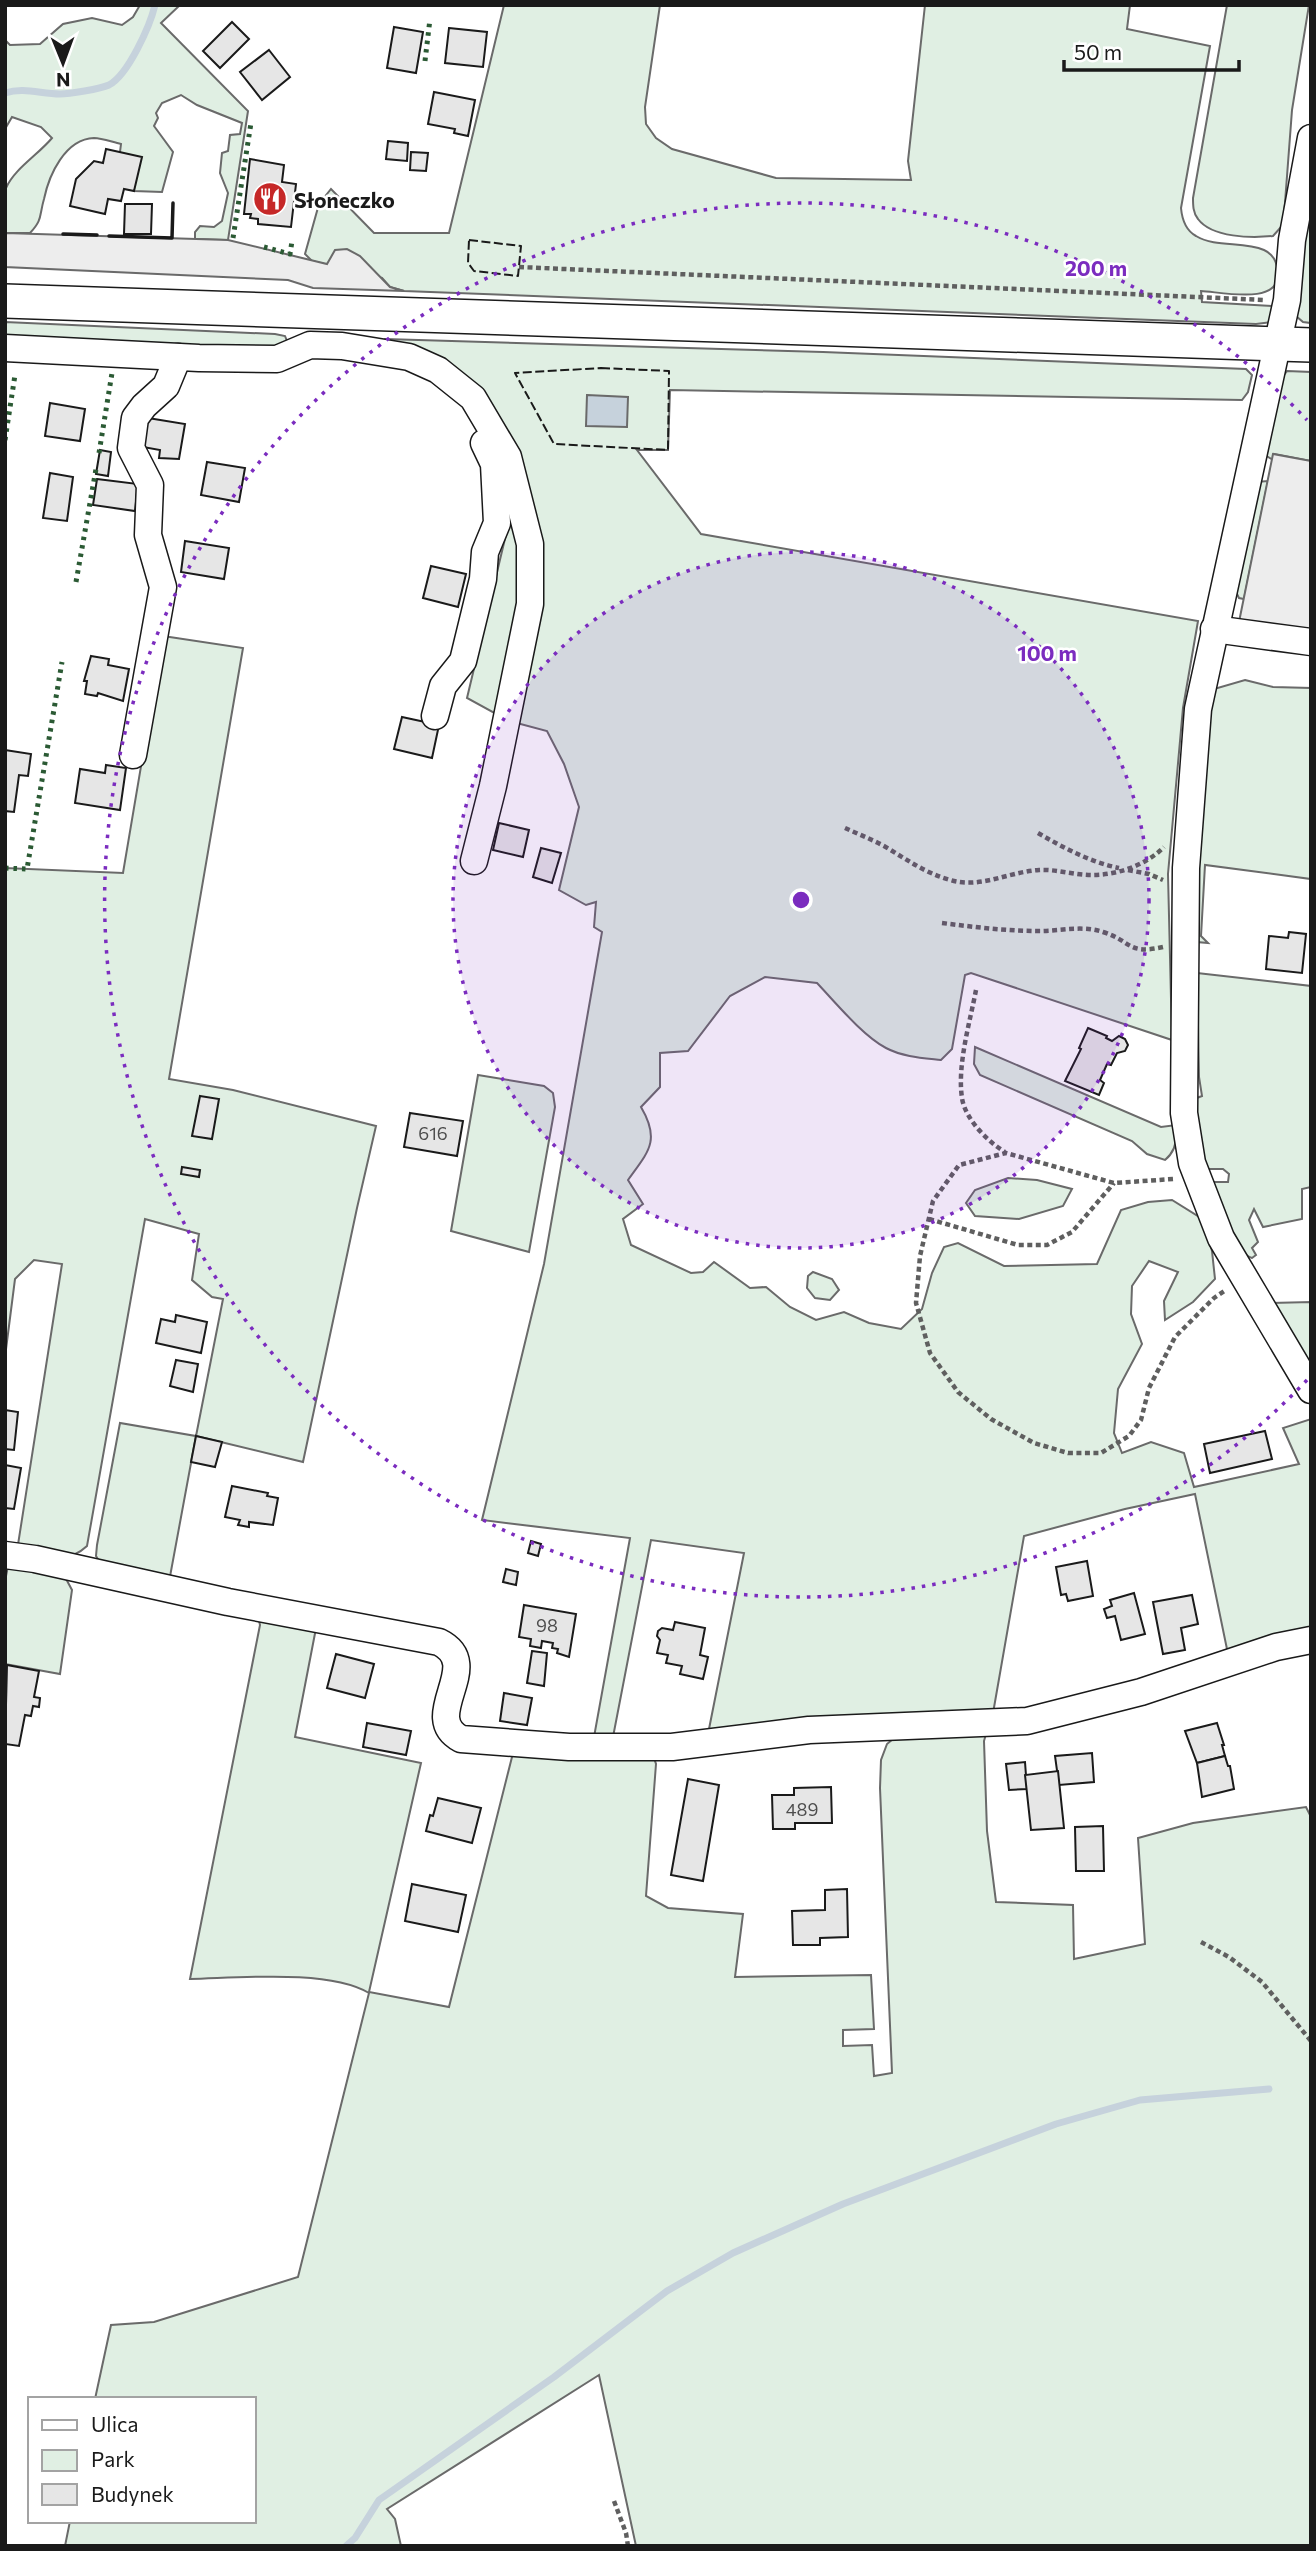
<svg xmlns="http://www.w3.org/2000/svg" width="1316" height="2551" font-family="Commissioner,sans-serif">
<style>
.green{fill:#e0efe3;stroke:#6a6a6a;stroke-width:2}
.parking{fill:#ededed;stroke:#6a6a6a;stroke-width:2}
.water{fill:#c6d2dc;stroke:#6a6a6a;stroke-width:2}
.lines{fill:none;stroke-linecap:round;stroke-linejoin:round}
.stream{stroke:#c6d2dc;stroke-width:7}
.building{fill:#e6e6e6;stroke:#1a1a1a;stroke-width:2}
.minor-casing{stroke:#1a1a1a;stroke-width:29}
.major-casing{stroke:#1a1a1a;stroke-width:36}
.path{stroke:#5f5f5f;stroke-width:4.5;stroke-dasharray:5 3.5;stroke-linecap:butt}
.minor{stroke:#fff;stroke-width:26}
.major{stroke:#fff;stroke-width:33}
.hedge{stroke:#2b5a34;stroke-width:5;stroke-dasharray:3.5 5;stroke-linecap:butt}
.fence{stroke:#1a1a1a;stroke-width:2;stroke-dasharray:9 3.5;stroke-linecap:butt}
.wall{stroke:#1a1a1a;stroke-width:3.5}
.ring{fill:none;stroke:#7b2cbf;stroke-width:3.5;stroke-dasharray:3.5 7}
.labels{text-anchor:middle;dominant-baseline:central;stroke-width:5;stroke-linejoin:round;paint-order:stroke}
.number-label{font-size:18px;fill:#4d4d4d}
.poi-label{font-size:21px;font-weight:bold;fill:#1a1a1a;stroke:#fff;text-anchor:start}
.centre{fill:#7b2cbf;stroke:#fff;stroke-width:3.5}
.ring-label{font-size:21px;text-anchor:middle;font-weight:bold;fill:#7b2cbf;stroke:#fff;stroke-width:5;stroke-linejoin:round;paint-order:stroke}
</style>
<rect width="100%" height="100%" fill="#fff"/>
<!-- green -->
<g class="green">
<path d="M140,5H180L161,23L248,111L228,240L195,239V232L200,226L214,227L222,221L228,193L220,173L222,153L228,151L230,135L240,134L242,123L197,105L181,95L162,103L156,113L158,118L154,126L173,152L162,192L134,191L120,152L121,144C112,142 102,138 94,138C65,139 49,175 44,199C39,216 43,219 30,233H5C5,222 2,196 6,188C14,169 39,154 52,138L41,127L12,117L5,129V40L10,45L40,44L63,24L92,18L122,25L133,17Z"/>
<path d="M504,5H660L645,107L646,124L656,138L672,149L776,178L911,180L908,161L925,5H1130L1127,29L1210,46L1181,208C1182,219 1185,230 1196,236C1216,248 1243,241 1264,250C1273,254 1277,262 1278,272C1281,306 1222,292 1201,291L1202,302L1273,306V322L1256,324L404,291L390,287L382,278L312,261L305,254L319,204L331,189L374,233H449Z"/>
<path d="M1227,5H1309L1292,110L1284,216L1282,226L1273,236C1252,238 1212,238 1198,219C1193,213 1193,205 1193,198Z"/>
<polygon points="1311,166 1311,323 1303,322 1296,316"/>
<polygon points="5,322 275,334 285,336 287,341 284,347 5,342"/>
<path d="M385,339L823,352L1246,369L1252,375L1248,392L1242,400L670,390L668,450H637L701,534L1198,621L1183,708L1168,874L1172,1040L971,973L965,975L952,1049L941,1060C923,1058 903,1057 886,1048C862,1035 836,1003 817,983L765,977L730,996L688,1051L660,1053V1087L641,1107C661,1141 648,1152 628,1180L643,1204L623,1219L631,1245L691,1273L703,1272L714,1262L750,1288L766,1287L790,1307L816,1320L844,1312L869,1323L901,1329L922,1309L932,1273L944,1247L958,1243L1004,1266L1097,1264L1121,1210L1148,1202L1172,1200L1204,1220L1212,1251L1215,1279L1193,1302L1165,1320L1164,1301L1178,1272L1149,1261L1132,1286L1131,1314L1142,1344L1118,1389L1114,1433L1122,1453L1151,1442L1184,1453L1194,1487L1299,1464L1283,1428L1311,1419V1634L1228,1654L1195,1494L1125,1509L1024,1536L992,1719L708,1734L744,1553L651,1540L613,1737H594L630,1538L482,1520L544,1264L602,932L594,927L596,902L586,905L559,890L579,807L564,764L547,731L513,722L539,596L503,437L382,343Z"/>
<polygon points="1287,371 1311,372 1311,461 1274,454 1273,460 1265,455 1274,387"/>
<polygon points="1268,481 1244,599 1239,598 1235,590 1256,482"/>
<polygon points="513,505 521,567 518,617 498,715 467,698"/>
<path d="M163,636L243,648L169,1079L233,1090L376,1126L357,1208L303,1462L196,1436L169,1582L101,1564L96,1556L97,1545L120,1423L196,1436L223,1299L212,1297L192,1280L199,1234L145,1219L87,1546C66,1566 42,1556 17,1551L62,1264L34,1260L15,1279L5,1357V868L123,873Z"/>
<polygon points="1245,680 1273,687 1311,688 1311,879 1205,865 1201,936 1208,943 1197,942 1194,823 1214,689"/>
<path d="M1197,973L1311,986V1187L1302,1189V1219L1263,1227L1254,1209L1249,1220L1258,1242L1252,1248L1256,1255L1252,1258C1233,1253 1218,1201 1211,1182H1228L1229,1174L1223,1169H1205L1194,1099L1202,1096L1199,1077Z"/>
<path d="M975,1047L1161,1127L1176,1125C1178,1139 1176,1151 1165,1160L1147,1154L1132,1141L980,1075L974,1064Z"/>
<polygon points="478,1075 544,1086 553,1093 555,1107 529,1252 451,1231"/>
<polygon points="1008,1178 1037,1180 1072,1189 1063,1206 1019,1219 975,1216 966,1203 975,1190"/>
<polygon points="813,1272 832,1279 839,1290 830,1300 815,1298 807,1288 808,1276"/>
<polygon points="1311,1302 1311,1371 1271,1303"/>
<polygon points="8,1566 65,1577 72,1590 60,1674 5,1664 5,1581"/>
<path d="M258,1616L317,1623L295,1737L421,1763L369,1992L449,2007L514,1749L653,1755L656,1764L646,1896L668,1908L743,1914L735,1977L871,1975L874,2029L843,2030V2046L872,2045L874,2076L892,2073L880,1788L881,1760L887,1744L899,1734H986L984,1741L987,1831L996,1902L1073,1905L1074,1959L1145,1944L1138,1838L1193,1823L1306,1807L1311,1817V2546H636L599,2375L387,2509L395,2519L401,2546H65L70,2521H254V2399H95L111,2325L154,2322L298,2277L369,1993C329,1969 238,1978 190,1979L260,1625Z"/>
</g>
<!-- parking -->
<g class="parking">
<polygon points="5,233 228,240 327,264 335,250 347,249 360,256 390,287 404,291 313,288 288,280 5,267"/>
<polygon points="1273,454 1311,461 1311,632 1239,622"/>
</g>
<!-- water -->
<polygon class="water" points="587,395 628,397 627,427 586,426"/>
<g class="lines">
<!-- stream -->
<g class="stream">
<path d="M5,93C24,87 41,94 60,94C69,94 100,89 109,85C128,75 150,26 155,5"/>
<polyline points="346,2546 355,2538 379,2500 554,2377 667,2291 733,2253 843,2204 1056,2124 1140,2100 1269,2089"/>
</g>
</g>
<!-- building -->
<g class="building">
<polygon points="232,22 249,39 220,68 203,51"/>
<polygon points="394,27 423,32 416,73 387,68"/>
<polygon points="449,28 487,32 483,67 445,63"/>
<polygon points="269,50 290,77 262,100 240,72"/>
<polygon points="434,92 475,100 468,136 454,133 455,129 428,124"/>
<polygon points="388,141 408,143 407,161 386,159"/>
<polygon points="106,149 142,157 134,191 124,189 121,201 108,199 105,214 70,206 76,179 94,161 103,163"/>
<polygon points="411,152 428,153 426,171 410,170"/>
<polygon points="250,159 284,165 282,182 296,184 291,227 258,224 258,219 250,218 251,214 244,214"/>
<polygon points="125,204 152,204 151,234 124,234"/>
<polygon points="50,403 85,409 80,441 45,436"/>
<polygon points="148,418 185,424 179,459 159,458 160,450 143,447"/>
<polygon points="100,450 111,452 108,476 96,474"/>
<polygon points="207,462 245,468 239,502 201,495"/>
<polygon points="50,473 73,477 67,521 43,518"/>
<polygon points="97,479 138,484 135,511 93,505"/>
<polygon points="185,541 229,548 224,579 181,572"/>
<polygon points="431,566 466,574 458,607 423,598"/>
<polygon points="91,656 109,659 108,665 129,669 123,701 98,693 97,696 85,694 87,681 84,681"/>
<polygon points="402,717 439,725 432,758 394,749"/>
<polygon points="5,750 31,754 28,776 19,775 14,812 5,811"/>
<polygon points="106,765 126,768 120,810 75,803 80,769 105,773"/>
<polygon points="499,823 529,830 523,857 493,850"/>
<polygon points="541,848 561,853 552,883 533,877"/>
<polygon points="1289,932 1306,934 1302,973 1266,969 1269,936 1288,938"/>
<polygon points="1088,1028 1107,1036 1106,1038 1112,1041 1119,1036 1125,1039 1128,1045 1125,1051 1117,1053 1111,1065 1107,1064 1100,1080 1104,1083 1099,1095 1065,1081 1081,1049 1079,1048"/>
<polygon points="200,1096 219,1099 212,1139 192,1136"/>
<polygon points="410,1113 463,1121 457,1156 404,1147"/>
<polygon points="182,1167 200,1170 199,1177 181,1174"/>
<polygon points="176,1315 207,1322 201,1353 156,1343 161,1319 175,1322"/>
<polygon points="176,1360 198,1364 193,1392 170,1386"/>
<polygon points="5,1410 18,1412 14,1450 5,1449"/>
<polygon points="1265,1431 1272,1459 1210,1473 1204,1444"/>
<polygon points="196,1436 222,1442 215,1467 191,1462"/>
<polygon points="5,1465 21,1468 14,1509 5,1508"/>
<polygon points="232,1486 268,1493 267,1496 278,1498 273,1525 249,1522 249,1527 238,1525 240,1520 225,1517"/>
<polygon points="531,1541 541,1544 538,1556 528,1553"/>
<polygon points="1087,1561 1093,1596 1068,1601 1066,1594 1061,1595 1056,1567"/>
<polygon points="506,1569 518,1572 516,1585 503,1582"/>
<polygon points="1134,1593 1145,1634 1121,1640 1115,1616 1107,1618 1104,1609 1112,1606 1110,1600"/>
<polygon points="1192,1595 1198,1624 1181,1628 1185,1650 1163,1654 1153,1602"/>
<polygon points="524,1605 576,1614 569,1657 557,1653 558,1649 552,1648 553,1643 542,1641 541,1648 530,1646 531,1639 519,1637"/>
<polygon points="675,1622 705,1628 700,1655 708,1657 703,1679 680,1674 682,1666 666,1663 668,1655 657,1653 660,1640 657,1636 658,1631 662,1628 673,1630"/>
<polygon points="532,1651 547,1653 544,1686 527,1683"/>
<polygon points="336,1654 374,1664 365,1698 327,1688"/>
<polygon points="7,1665 39,1671 34,1697 40,1698 39,1707 33,1706 31,1716 25,1715 19,1746 5,1744"/>
<polygon points="504,1693 532,1698 527,1725 500,1721"/>
<polygon points="367,1723 411,1731 406,1755 363,1747"/>
<polygon points="1217,1723 1224,1745 1222,1745 1225,1756 1197,1763 1185,1731"/>
<polygon points="1092,1753 1094,1782 1059,1785 1055,1756"/>
<polygon points="1225,1756 1228,1766 1230,1766 1234,1789 1202,1797 1197,1763"/>
<polygon points="1025,1762 1027,1789 1009,1790 1006,1764"/>
<polygon points="1058,1771 1064,1828 1031,1830 1025,1775"/>
<polygon points="688,1779 719,1785 703,1881 671,1875"/>
<polygon points="831,1787 832,1823 795,1823 795,1829 773,1829 772,1795 794,1795 794,1788"/>
<polygon points="438,1798 481,1808 472,1843 426,1831 430,1815 433,1816"/>
<polygon points="1103,1826 1104,1871 1076,1871 1075,1827"/>
<polygon points="412,1884 466,1895 458,1932 405,1921"/>
<polygon points="847,1889 848,1937 820,1938 820,1945 793,1945 792,1911 825,1910 825,1890"/>
</g>
<g class="lines">
<!-- minor casing -->
<g class="minor-casing">
<g id="minor">
<polyline points="1311,138 1292,240 1287,300 1198,709 1186,868 1184,1113 1192,1163 1221,1238 1311,1390"/>
<polyline points="5,348 199,358 277,359 310,345 342,346 409,357 438,370 473,398 508,457 530,544 530,604 493,786 474,861"/>
<polyline points="1214,629 1311,642"/>
<polyline points="435,716 443,686 463,661 483,579 485,552 497,523 494,464 484,443"/>
<polyline points="133,755 163,587 148,535 150,485 131,448 135,418 144,406 166,386 178,357"/>
<path d="M5,1555L35,1559L228,1602L439,1642C486,1665 418,1716 461,1739L569,1747H672L809,1730L1027,1721L1141,1692L1276,1647L1311,1640"/>
</g>
</g>
<!-- major casing -->
<g class="major-casing">
<polyline id="major" points="5,301 1311,345"/>
</g>
<!-- path -->
<g class="path">
<polyline points="519,267 1265,300"/>
<path d="M845,828C858,834 871,839 884,846C906,859 925,873 950,880C980,889 1008,872 1039,870C1056,869 1074,875 1092,875C1118,875 1146,865 1164,847"/>
<path d="M1038,833C1064,848 1090,862 1119,868"/>
<polyline points="1128,870 1149,874 1163,880"/>
<path d="M942,923C974,927 1006,931 1039,931C1061,931 1082,925 1103,932C1132,941 1127,955 1163,947"/>
<path d="M976,990C970,1022 957,1065 962,1098C965,1119 988,1142 1005,1152"/>
<polyline points="1173,1179 1114,1183 1006,1153 959,1165 933,1201 920,1256 916,1303 930,1353 958,1392 991,1419 1034,1443 1068,1453 1101,1453 1129,1436 1141,1420 1149,1388 1175,1337 1214,1298 1226,1290"/>
<polyline points="929,1219 1018,1245 1047,1245 1072,1232 1114,1183"/>
<polyline points="1201,1942 1229,1957 1262,1982 1311,2041"/>
<polyline points="614,2501 626,2533 628,2546"/>
</g>
<!-- minor -->
<use href="#minor" class="minor"/>
<!-- major -->
<use href="#major" class="major"/>
<!-- hedge -->
<g class="hedge">
<polyline points="425,61 430,19"/>
<polyline points="233,238 251,123"/>
<polyline points="264,247 290,254 292,241"/>
<polyline points="5,440 15,375"/>
<polyline points="99,453 112,373"/>
<polyline points="76,582 96,469"/>
<polyline points="5,868 27,869 62,662"/>
</g>
<!-- fence -->
<g class="fence">
<polygon points="469,240 521,246 518,276 474,271 468,263"/>
<polygon points="601,368 669,371 668,450 554,444 515,373"/>
</g>
<!-- wall -->
<g class="wall">
<polyline points="63,234 97,235"/>
<polyline points="109,236 172,238 173,203"/>
</g>
</g>
<!-- distance rings -->
<circle cx="801" cy="900" r="348" fill="#7b2cbf" fill-opacity=".12"/>
<g class="ring">
<circle cx="801" cy="900" r="348"/>
<path d="M1307 1380A697 697 0 1 1 1307 420"/>
</g>
<!-- icons -->
<defs>
<g id="restaurant-disc" transform="scale(1.75)"><circle r="9.5" fill="#c62828" stroke="#fff"/><path d="M-5-6h1v4h1v-4h1v4h1v-4h1v5L-1.5 .5V6h-2V.5L-5-1ZM5-6V6H3V1.5H1.5Q1.5-4 5-6Z" fill="#fff"/></g>
</defs>
<g fill-rule="evenodd">
<use href="#restaurant-disc" x="270" y="199"/>
</g>
<g class="labels">
<!-- number labels -->
<g class="number-label">
<text x="433" y="1133">616</text>
<text x="547" y="1625">98</text>
<text x="802" y="1809">489</text>
</g>
<!-- poi labels -->
<g class="poi-label">
<text x="294" y="199">Słoneczko</text>
</g>
</g>
<circle cx="801" cy="900" r="10" class="centre"/>
<g class="ring-label">
<text x="1096" y="276">200 m</text>
<text x="1047" y="661">100 m</text>
</g>
<!-- border -->
<rect width="1316" height="2551" fill="none" stroke="#1a1a1a" stroke-width="14"/>
<!-- legend -->
<rect x="28" y="2397" width="228" height="126" fill="#ffffff" stroke="#a3a3a3" stroke-width="2"/>
<rect x="42" y="2420" width="35" height="10" fill="#ffffff" stroke="#a3a3a3" stroke-width="2"/>
<text x="91" y="2432" font-size="21" fill="#1a1a1a">Ulica</text>
<rect x="42" y="2450" width="35" height="21" fill="#e0efe3" stroke="#a3a3a3" stroke-width="2"/>
<text x="91" y="2467" font-size="21" fill="#1a1a1a">Park</text>
<rect x="42" y="2484" width="35" height="21" fill="#e6e6e6" stroke="#a3a3a3" stroke-width="2"/>
<text x="91" y="2502" font-size="21" fill="#1a1a1a">Budynek</text>
<!-- north arrow -->
<g transform="translate(63 63) rotate(179)" stroke="#ffffff" stroke-width="5" paint-order="stroke">
<path d="M0-5L12 26L0 18L-12 26Z" fill="#1a1a1a"/>
<text y="-10" font-size="19" font-weight="bold" text-anchor="middle" fill="#1a1a1a">N</text>
</g>
<!-- scale -->
<path d="M1064 60v10h175v-10" fill="none" stroke="#1a1a1a" stroke-width="3.5"/>
<text x="1074" y="60" font-size="21" fill="#1a1a1a" stroke="#ffffff" stroke-width="5" paint-order="stroke">50 m</text>
</svg>
